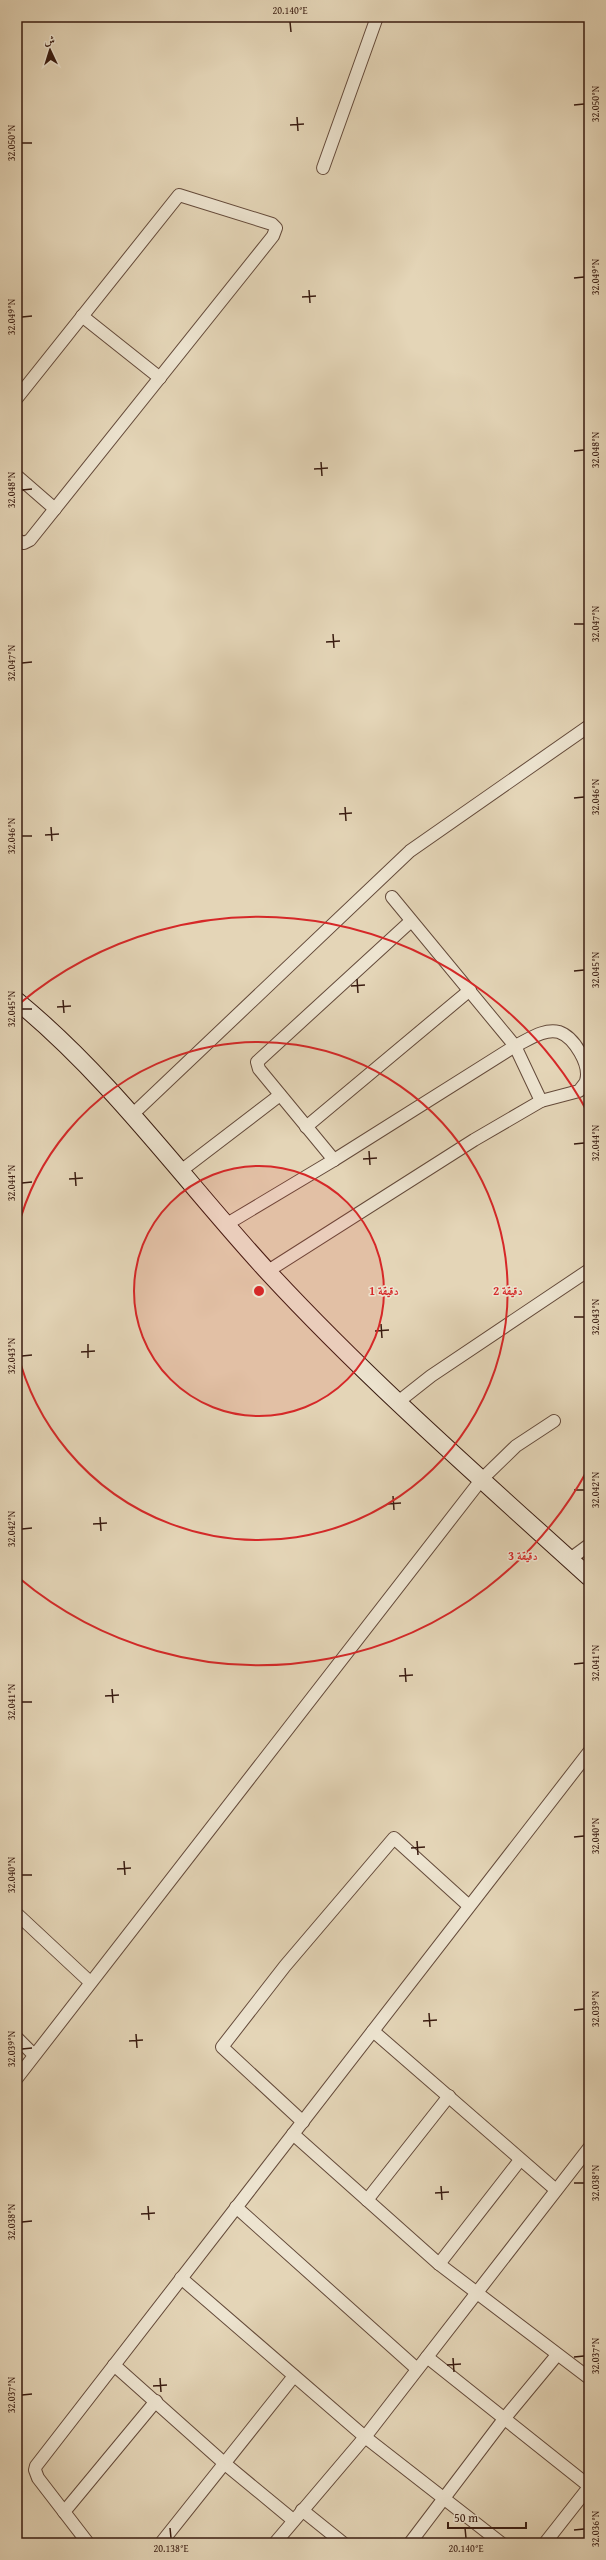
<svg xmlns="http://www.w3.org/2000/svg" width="606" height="2560" font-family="'Gentium Book Plus',Amiri,serif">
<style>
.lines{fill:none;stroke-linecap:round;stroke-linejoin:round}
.street-casing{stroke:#644a3a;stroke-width:14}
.secondary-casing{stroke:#391b10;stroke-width:19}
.street{stroke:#ede4d0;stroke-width:12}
.secondary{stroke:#ede4d0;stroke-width:17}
.ticks{fill:none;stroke:#391b10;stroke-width:1.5}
.ring{fill:none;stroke:#d62828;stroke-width:2}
.centre{fill:#d62828;stroke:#ede4d0;stroke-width:2}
.ring-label{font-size:12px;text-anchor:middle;font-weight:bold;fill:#d62828;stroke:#ede4d0;stroke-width:3;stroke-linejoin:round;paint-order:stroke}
.neatline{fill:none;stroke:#391b10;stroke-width:1.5}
.ticks-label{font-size:10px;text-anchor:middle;fill:#391b10}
</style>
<rect width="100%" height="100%" fill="#e4d5b7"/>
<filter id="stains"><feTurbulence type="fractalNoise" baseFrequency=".005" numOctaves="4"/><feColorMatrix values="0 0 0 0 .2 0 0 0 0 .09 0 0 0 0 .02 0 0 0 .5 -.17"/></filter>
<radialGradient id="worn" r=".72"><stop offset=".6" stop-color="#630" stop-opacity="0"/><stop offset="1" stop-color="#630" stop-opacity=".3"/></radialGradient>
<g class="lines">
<!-- street casing -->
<g class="street-casing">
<g id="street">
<polyline points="323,168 377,17"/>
<polyline points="82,316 160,378"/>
<polyline points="17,398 179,195 272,224 276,228 273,236 30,540 24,543 17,540"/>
<polyline points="17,476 55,509"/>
<polyline points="392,897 515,1046 541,1101"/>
<polyline points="133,1114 410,851 589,726"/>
<polyline points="306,1127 470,990"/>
<polyline points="334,1160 259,1069 257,1062 411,921"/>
<polyline points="182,1170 280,1095"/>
<path d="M227,1224L334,1160L515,1046C528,1040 544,1028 559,1032C574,1037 591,1065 586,1081C585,1084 581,1088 579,1091L541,1101L474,1140L268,1271"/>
<polyline points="398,1402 431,1376 589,1270"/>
<polyline points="570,1559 589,1545"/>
<polyline points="17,1914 90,1982"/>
<polyline points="373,2031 556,2190"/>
<polyline points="17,2038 34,2055"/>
<polyline points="17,2078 481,1480 516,1446 554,1421"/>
<polyline points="303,2122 222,2047 285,1966 394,1838 469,1906"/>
<polyline points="293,2134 439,2264 589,2378"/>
<polyline points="367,2200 449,2096"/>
<polyline points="236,2207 417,2369"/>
<polyline points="439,2264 520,2160"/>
<polyline points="181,2278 365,2437 501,2543"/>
<polyline points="427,2357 589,2486"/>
<polyline points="114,2365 224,2463 293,2520"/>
<polyline points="302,2510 343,2543"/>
<polyline points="64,2512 156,2401"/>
<polyline points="88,2543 38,2478 35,2470 36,2466 589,1752"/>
<polyline points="161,2543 294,2376"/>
<polyline points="275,2543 365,2437 589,2148"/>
<polyline points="410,2543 504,2419 557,2355"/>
<polyline points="545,2543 589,2487"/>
</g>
</g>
<!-- secondary casing -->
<g class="secondary-casing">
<path id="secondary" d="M17,1001C114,1081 185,1182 269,1273C369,1381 480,1478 589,1577"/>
</g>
<!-- street -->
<use href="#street" class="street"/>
<!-- secondary -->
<use href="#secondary" class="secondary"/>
</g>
<!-- ticks -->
<path class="ticks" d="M290,22L291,32M574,105L584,104M297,117L298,131M290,125L304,124M22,143H32M574,278L584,277M309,290L310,303M302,297L316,296M22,317L32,316M574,451L584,450M321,462L322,476M314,469L328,468M22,490L32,489M574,624H584M333,634L334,648M326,642L340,641M22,663L32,662M574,798L584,797M345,807L346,821M339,814L352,813M51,827L52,841M45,835L59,834M22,836H32M574,971L584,970M357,979L358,993M351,986L365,985M63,1000L64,1013M57,1007L71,1006M22,1009H32M574,1144L584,1143M369,1151L370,1165M363,1159L377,1158M75,1172L76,1186M69,1179L83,1178M22,1183L32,1182M574,1317H584M381,1324L382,1338M375,1331L389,1330M88,1344V1358M81,1352L95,1351M22,1356L32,1355M574,1490H584M393,1496L394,1510M387,1504L401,1503M100,1517L101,1531M93,1524L107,1523M22,1529L32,1528M574,1664L584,1663M405,1668L406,1682M399,1676L413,1675M112,1689L113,1703M105,1696L119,1695M22,1702H32M574,1837L584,1836M417,1841L418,1855M411,1848L425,1847M124,1861L125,1875M117,1869L131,1868M22,1875H32M574,2010L584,2009M429,2013L430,2027M423,2021L437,2020M136,2034L137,2048M129,2041L143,2040M22,2049L32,2048M574,2183H584M441,2186L442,2200M435,2193L449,2192M148,2206L149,2220M141,2214L155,2213M22,2222L32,2221M574,2357L584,2356M453,2358L454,2372M447,2365L461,2364M160,2378L161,2392M153,2386L167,2385M22,2395L32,2394M170,2528L171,2538M465,2528L466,2538M574,2530L584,2529"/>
<!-- distance rings -->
<circle cx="259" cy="1291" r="125" fill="#d62828" fill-opacity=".12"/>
<g class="ring">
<circle cx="259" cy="1291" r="125"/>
<path d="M17 1231A249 249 0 1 1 17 1351"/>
<path d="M588 1469A374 374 0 0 1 19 1578M19 1004A374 374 0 0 1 588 1113"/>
</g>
<circle cx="259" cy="1291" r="6" class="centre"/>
<g class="ring-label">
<text x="384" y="1295">1 دقيقة</text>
<text x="508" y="1295">2 دقيقة</text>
<text x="523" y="1560">3 دقيقة</text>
</g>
<!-- margin -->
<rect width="606" height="2560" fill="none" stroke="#e4d5b7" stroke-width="44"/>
<!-- north arrow -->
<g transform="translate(50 50) rotate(356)" stroke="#ede4d0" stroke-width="3" paint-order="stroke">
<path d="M0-3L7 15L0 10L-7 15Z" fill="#391b10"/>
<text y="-6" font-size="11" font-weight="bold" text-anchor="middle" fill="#391b10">ش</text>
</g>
<!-- scale -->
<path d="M448 2522v6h78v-6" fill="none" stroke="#391b10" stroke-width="2"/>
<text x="454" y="2522" font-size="12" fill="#391b10" stroke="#ede4d0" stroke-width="3" paint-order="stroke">50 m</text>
<rect x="22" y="22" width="562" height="2516" class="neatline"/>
<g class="ticks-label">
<text x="290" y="14">20.140°E</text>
<text transform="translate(595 104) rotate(-90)" y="4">32.050°N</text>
<text transform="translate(11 143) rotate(-90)" y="4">32.050°N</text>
<text transform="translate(595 277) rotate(-90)" y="4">32.049°N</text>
<text transform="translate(11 317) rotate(-90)" y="4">32.049°N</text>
<text transform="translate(595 450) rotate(-90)" y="4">32.048°N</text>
<text transform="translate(11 490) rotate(-90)" y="4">32.048°N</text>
<text transform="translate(595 624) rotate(-90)" y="4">32.047°N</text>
<text transform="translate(11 663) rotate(-90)" y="4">32.047°N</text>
<text transform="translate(595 797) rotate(-90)" y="4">32.046°N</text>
<text transform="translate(11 836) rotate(-90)" y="4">32.046°N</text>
<text transform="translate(595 970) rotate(-90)" y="4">32.045°N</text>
<text transform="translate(11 1009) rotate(-90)" y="4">32.045°N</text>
<text transform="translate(595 1143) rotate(-90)" y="4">32.044°N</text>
<text transform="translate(11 1183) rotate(-90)" y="4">32.044°N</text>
<text transform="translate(595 1317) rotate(-90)" y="4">32.043°N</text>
<text transform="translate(11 1356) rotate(-90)" y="4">32.043°N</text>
<text transform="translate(595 1490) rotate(-90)" y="4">32.042°N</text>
<text transform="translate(11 1529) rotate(-90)" y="4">32.042°N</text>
<text transform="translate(595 1663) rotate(-90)" y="4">32.041°N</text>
<text transform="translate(11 1702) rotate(-90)" y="4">32.041°N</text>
<text transform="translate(595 1836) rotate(-90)" y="4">32.040°N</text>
<text transform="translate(11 1875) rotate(-90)" y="4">32.040°N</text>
<text transform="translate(595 2009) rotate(-90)" y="4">32.039°N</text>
<text transform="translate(11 2049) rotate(-90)" y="4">32.039°N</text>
<text transform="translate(595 2183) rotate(-90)" y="4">32.038°N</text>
<text transform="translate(11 2222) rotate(-90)" y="4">32.038°N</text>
<text transform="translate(595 2356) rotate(-90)" y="4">32.037°N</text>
<text transform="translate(11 2395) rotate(-90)" y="4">32.037°N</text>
<text transform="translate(595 2529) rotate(-90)" y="4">32.036°N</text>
<text x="171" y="2552">20.138°E</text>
<text x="466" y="2552">20.140°E</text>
</g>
<rect width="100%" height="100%" filter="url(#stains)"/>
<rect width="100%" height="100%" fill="url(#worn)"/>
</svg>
